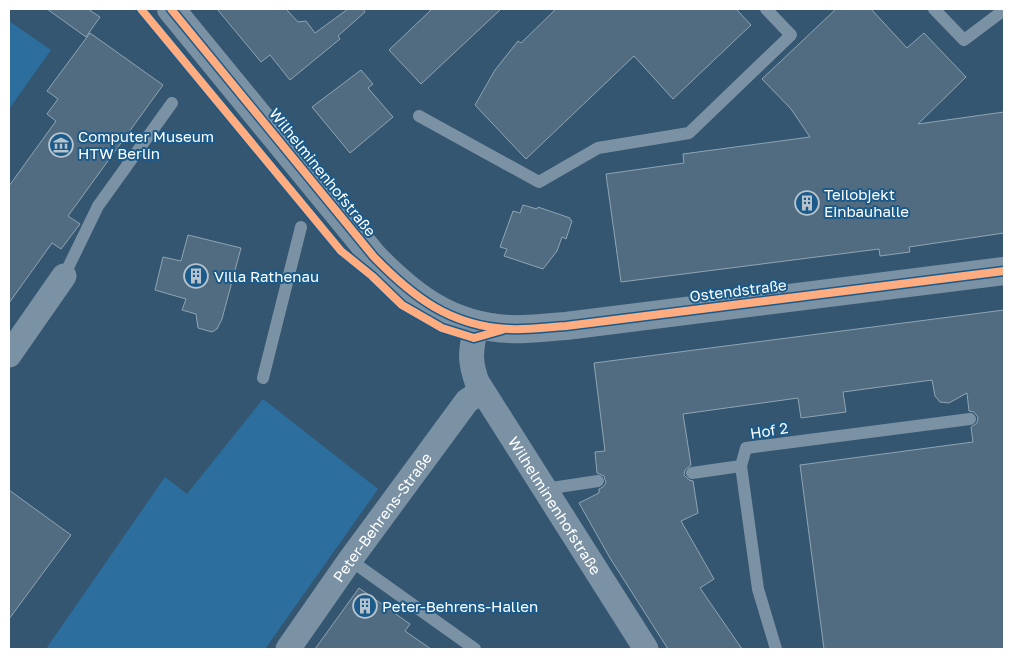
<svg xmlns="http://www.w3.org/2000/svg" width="1013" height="658" font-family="'Golos Text',sans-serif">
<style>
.green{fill:#2c6f9e}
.building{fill:#516c80;stroke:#8fa4b3}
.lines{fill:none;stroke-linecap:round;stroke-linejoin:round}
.service{stroke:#7b92a5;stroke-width:12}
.minor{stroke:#7b92a5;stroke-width:25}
.tertiary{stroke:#7b92a5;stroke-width:28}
.tram{stroke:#7c92a4;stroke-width:1}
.cycleway-casing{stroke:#1b5a89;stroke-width:11}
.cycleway{stroke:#ffac80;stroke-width:8}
.labels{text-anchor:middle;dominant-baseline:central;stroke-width:4;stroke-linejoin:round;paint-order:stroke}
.poi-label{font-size:15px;fill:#fff;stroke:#1b5a89;text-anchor:start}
.street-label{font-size:15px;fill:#fff;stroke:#1b5a89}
</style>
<rect width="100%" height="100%" fill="#345670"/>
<!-- green -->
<g class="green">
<polygon points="9,21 51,50 9,109"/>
<polygon points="263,399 378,489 265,649 46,649 165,477 187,494"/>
</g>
<!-- building -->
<g class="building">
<polygon points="47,9 88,9 100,17 86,37"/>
<polygon points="217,9 286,9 298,22 306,21 315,33 348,9 363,9 365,12 338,36 340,39 290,80 270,55 261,62"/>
<polygon points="432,9 501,9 421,84 389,50"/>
<polygon points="556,9 736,9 751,25 673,99 634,56 526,159 475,105 495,70 518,41 521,43"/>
<polygon points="836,9 871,9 907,48 924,33 966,77 918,124 1004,112 1004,233 909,247 910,252 880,256 879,249 621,282 606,174 684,163 683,154 810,137 791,109 762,79"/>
<polygon points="90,33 163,85 68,216 80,224 61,249 52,243 9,303 9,186 56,121 47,114 58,99 47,91"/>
<polygon points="361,70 373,84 368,88 393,117 350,153 312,107"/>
<polygon points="523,205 537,209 538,207 570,218 570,220 572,221 566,239 562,237 557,251 543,269 504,256 507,249 500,247 513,211 520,213"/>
<polygon points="188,235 241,248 222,319 217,329 212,332 198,328 196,314 182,310 186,299 155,290 163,257 181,261"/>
<polygon points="1004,310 1004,649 824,649 800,465 973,442 971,427 977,423 978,417 974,412 969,411 967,393 949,403 940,402 935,396 932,380 843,392 846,412 801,418 798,398 683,414 691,465 685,470 684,475 689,480 693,481 698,513 681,521 714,579 700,588 742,649 668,649 610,558 579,503 599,493 599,489 603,487 606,483 604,476 597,473 595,452 605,451 594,363"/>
<polygon points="9,490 71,535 9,619"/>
<polygon points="359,588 410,624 405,631 431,649 315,649"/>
</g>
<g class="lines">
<!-- service -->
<g class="service">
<polyline points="934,9 964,40 1004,10"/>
<polyline points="419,116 539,182 598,148 689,133 791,35 766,9"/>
<polyline points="64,276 98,206 172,103"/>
<polyline points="263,378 301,227"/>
<polyline points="692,473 741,466"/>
<polyline points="545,489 598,481"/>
<polyline points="350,560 475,649"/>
<polyline points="776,649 758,589 741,466 746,448 970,419"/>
</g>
<!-- minor -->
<g class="minor">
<path id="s1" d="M476,323C472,349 468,357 477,382L646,649"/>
<polyline points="9,355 64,276"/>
<path id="s2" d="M288,649L350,560L467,401L482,391"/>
</g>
<!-- tertiary -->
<path class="tertiary" d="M171,9L374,257C413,297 450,326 509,329C528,330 547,327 566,326L1004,271"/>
<!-- tram -->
<g class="tram">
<path d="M164,9L395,284C441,321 478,335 538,334L1004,276"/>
<path d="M178,9L389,265C437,312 475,326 541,324L1004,264"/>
</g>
<!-- cycleway casing -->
<g class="cycleway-casing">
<g id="cycleway">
<polyline points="141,9 341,251 372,276 402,305 442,328 474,338 502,330"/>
<path d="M171,9L374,257C413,297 450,326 509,329C528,330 547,327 566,326L1004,271"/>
</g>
</g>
<!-- cycleway -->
<use href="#cycleway" class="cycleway"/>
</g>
<!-- icons -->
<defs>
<g id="museum-ring" transform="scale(1.25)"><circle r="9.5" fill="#1b5a89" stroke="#b8c4cd" stroke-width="1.5"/><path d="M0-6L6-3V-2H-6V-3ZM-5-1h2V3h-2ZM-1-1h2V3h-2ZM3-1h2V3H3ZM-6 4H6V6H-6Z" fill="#b8c4cd"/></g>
<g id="building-ring" transform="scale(1.25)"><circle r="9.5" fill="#1b5a89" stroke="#b8c4cd" stroke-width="1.5"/><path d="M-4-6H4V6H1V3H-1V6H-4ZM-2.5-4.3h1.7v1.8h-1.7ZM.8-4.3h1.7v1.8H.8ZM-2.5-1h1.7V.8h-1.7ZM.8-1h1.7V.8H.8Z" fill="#b8c4cd"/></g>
</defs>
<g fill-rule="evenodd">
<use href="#museum-ring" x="61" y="145"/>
<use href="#building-ring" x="807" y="203"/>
<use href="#building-ring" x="196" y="276"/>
<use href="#building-ring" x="365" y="606"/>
</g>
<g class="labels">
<!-- poi labels -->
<g class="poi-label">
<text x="78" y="136">Computer Museum<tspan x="78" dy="17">HTW Berlin</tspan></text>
<text x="824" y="194">Teilobjekt<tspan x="824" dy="17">Einbauhalle</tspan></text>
<text x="214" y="276">Villa Rathenau</text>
<text x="382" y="606">Peter-Behrens-Hallen</text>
</g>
<!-- street labels -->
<g class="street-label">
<text transform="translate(323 172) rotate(51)">Wilhelminenhofstraße</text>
<text transform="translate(738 290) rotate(-7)">Ostendstraße</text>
<text transform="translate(769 430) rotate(-9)">Hof 2</text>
<text stroke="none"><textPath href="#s1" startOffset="206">Wilhelminenhofstraße</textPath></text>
<text stroke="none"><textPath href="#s2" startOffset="162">Peter-Behrens-Straße</textPath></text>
</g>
</g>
<!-- border -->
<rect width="1013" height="658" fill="none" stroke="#ffffff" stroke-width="20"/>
</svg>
